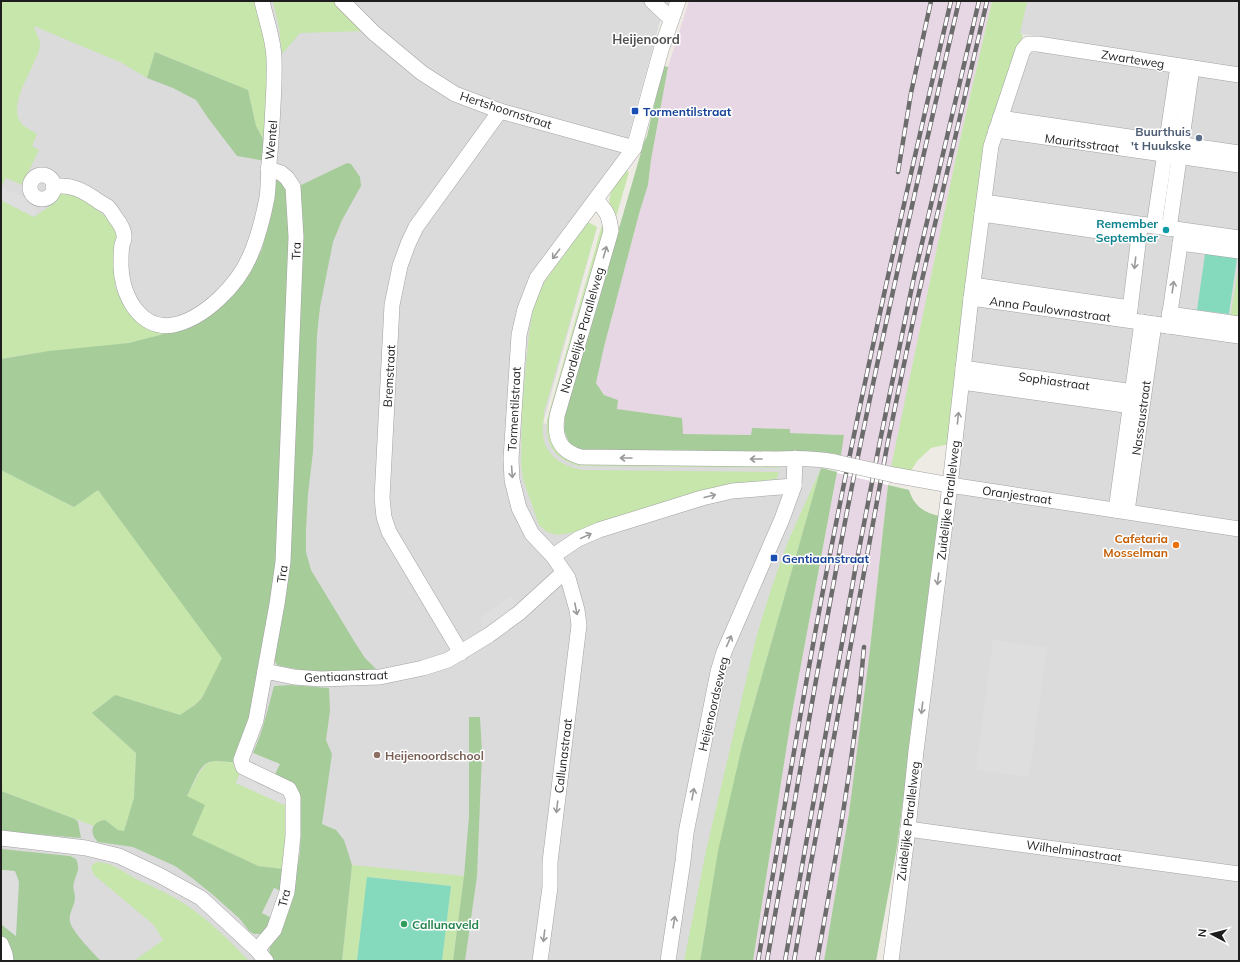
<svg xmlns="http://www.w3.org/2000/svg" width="1240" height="962" font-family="Mulish,sans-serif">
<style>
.residential{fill:#dcdbdb}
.industrial{fill:#e7d6e3}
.grass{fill:#c6e6ac}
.forest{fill:#a6cc9a}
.pitch{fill:#85dabe}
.parking{fill:#dedede}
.pier{fill:#fff}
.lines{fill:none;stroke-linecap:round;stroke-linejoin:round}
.minor-casing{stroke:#a2a2a2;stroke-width:16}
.minor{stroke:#fff;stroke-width:15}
.rail-casing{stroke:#6c6c6c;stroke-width:4.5}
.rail{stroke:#fff;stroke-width:3;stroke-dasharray:9;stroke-linecap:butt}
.minor-bridge-casing{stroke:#a2a2a2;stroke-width:16;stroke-linecap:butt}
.minor-bridge{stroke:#fff;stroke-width:15}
.oneway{stroke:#9a9a9a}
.transit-dot{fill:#1a4fb4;stroke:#fff;stroke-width:1.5}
.service-dot{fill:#5c6f8a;stroke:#fff;stroke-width:1.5}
.culture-dot{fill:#0f9aa8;stroke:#fff;stroke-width:1.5}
.food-dot{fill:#e8710a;stroke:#fff;stroke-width:1.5}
.education-dot{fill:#8d6e63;stroke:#fff;stroke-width:1.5}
.leisure-dot{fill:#2e9e5b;stroke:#fff;stroke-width:1.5}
.labels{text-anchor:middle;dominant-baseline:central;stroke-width:3;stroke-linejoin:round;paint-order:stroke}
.street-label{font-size:12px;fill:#1e1e1e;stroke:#fff}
.transit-label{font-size:12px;font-weight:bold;fill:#164399;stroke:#fff;text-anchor:start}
.service-label{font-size:12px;font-weight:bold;fill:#4e5e75;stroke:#fff;text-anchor:end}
.culture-label{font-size:12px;font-weight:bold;fill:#0d838f;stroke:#fff;text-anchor:end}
.food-label{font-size:12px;font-weight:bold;fill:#c56008;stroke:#fff;text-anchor:end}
.education-label{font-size:12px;font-weight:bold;fill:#785e54;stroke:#fff;text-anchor:start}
.leisure-label{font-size:12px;font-weight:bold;fill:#27864d;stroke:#fff;text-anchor:start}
.neighbourhood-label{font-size:13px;font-weight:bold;fill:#515151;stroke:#fff}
</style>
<rect width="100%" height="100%" fill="#eeebe4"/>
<!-- residential -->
<g class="residential">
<polygon points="1,1 669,1 659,25 628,138 619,158 577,218 597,227 543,423 570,431 832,441 826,478 693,961 1,961"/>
<polygon points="1022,1 1239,1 1239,961 895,961 997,143 1028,55 1031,52 1034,36 1015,33"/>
</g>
<!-- industrial -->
<polygon class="industrial" points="689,1 992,1 956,157 888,485 870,649 849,813 824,961 753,961 792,713 844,435 789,433 790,429 752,428 752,435 682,434 681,418 616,409 618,400 604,395 596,383 604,347 639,214 648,185 651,160 668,67"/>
<!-- grass -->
<g class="grass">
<path d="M1,1H259L269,70L267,146L256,126L248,90L155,52L147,78L122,63L34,26C35,32 41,40 40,46C36,68 3,107 24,126C28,129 33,131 37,134L32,146L39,150L22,185L6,178L1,188Z"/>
<polygon points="273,1 335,1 365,31 300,33 282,54 279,28"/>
<polygon points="992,1 1027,1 1020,33 1023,35 999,107 949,444 931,448 917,461 911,471 891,467 956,157"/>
<path d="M626,171L629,172L616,217C614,214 613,212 611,209C605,194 618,182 626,171Z"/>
<path d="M58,193L74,196L88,202L107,218L114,229L117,237L115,266V287L124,303L131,311L183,326C165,333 147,340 128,343C86,350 43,350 1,359V200L34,217L57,201Z"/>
<path d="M588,222L597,227L544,412C544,420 542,428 543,435C545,456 564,467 583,470L779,472L777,479L767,480L766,484L577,532L557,535L547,532L539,525L523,479L521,465L522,406L529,334L533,308L545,281Z"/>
<path d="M602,225L604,229V235L553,442L780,465V468L580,466C555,460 545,445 547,420Z"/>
<polygon points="1239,265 1239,320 1230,319"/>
<polygon points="821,468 742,746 705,929 700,961 684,961 706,851 756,638 771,589 789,539"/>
<polygon points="1,470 74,507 98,490 223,658 202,698 195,705 180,715 115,695 92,713 136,753 134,798 124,832 118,830 105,820 100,821 94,826 1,791"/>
<path d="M213,761L233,762C233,767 237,770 240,773L236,783L283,804L288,795L290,799L283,869L258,866L191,835L187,796L199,773L206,764Z"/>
<path d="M97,862C111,862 124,872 136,879C149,885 163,891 175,898C203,914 226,937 248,960L247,961H134L163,940L154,925L94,875L91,868L93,864Z"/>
<polygon points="352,865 464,876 453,961 442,961 451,886 368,877 357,961 342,961"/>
</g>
<!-- forest -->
<g class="forest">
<polygon points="155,52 248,90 256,126 267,146 266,161 237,156 208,118 196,100 173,88 147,78"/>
<polygon points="663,66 668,67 651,160 648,185 639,214 604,347 596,383 604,395 618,400 617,409 682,418 683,434 751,435 752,428 790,429 790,433 844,435 841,455 823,452 582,452 570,445 564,430 565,415 603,276 620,225 644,142 647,136"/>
<polygon points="347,163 351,164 360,177 361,186 342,220 333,242 320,307 317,335 313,452 308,494 306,530 306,552 311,570 354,641 365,658 378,671 322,674 281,666 277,665 273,657 297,187"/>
<path d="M274,177L283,182L288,190L290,218L277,575L250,721L233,762C226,762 214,759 207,763C198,768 192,787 187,796L205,805L192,835L258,866L283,869L282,892L274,888L263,913L273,919L262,934H254L249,931L240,919L212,894L192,878L175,866L133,847L98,842C88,833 92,821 105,820L118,830L124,831L134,798L136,753L92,713L115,695L180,715L195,705L202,698L222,658L98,490L74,507L1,470V359L49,351L129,343L160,335L183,326L251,270L262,249L268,221Z"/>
<polygon points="821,468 837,472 792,713 753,961 700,961 718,851 742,746"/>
<path d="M888,485L909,490C914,506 924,513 940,516L897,847L876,961H824L849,813L870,649Z"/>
<path d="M291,685L329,688L330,711L326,740L332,754L322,824L336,830L344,840L352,865L342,961H276L269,955L270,945L292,898L300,852L301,822L299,803L284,779L275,774L279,764L253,753C263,731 268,708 274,686Z"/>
<polygon points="469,717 480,717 482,753 477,876 465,961 453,961 464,876 469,816"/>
<polygon points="1,791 75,819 78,822 81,838 1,831"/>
<path d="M1,849L70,856L76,859C81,870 76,873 74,883C72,888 75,892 75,898C75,906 68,913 70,922C72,931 93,953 101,961H10L1,938V924L16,936L14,871L1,870Z"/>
</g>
<!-- pitch -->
<g class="pitch">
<polygon points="1205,254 1237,258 1229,314 1197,310"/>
<polygon points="367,877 451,886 442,961 357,961"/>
</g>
<!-- parking -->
<g class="parking">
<polygon points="1,187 39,205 34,217 1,200"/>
<polygon points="510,596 519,606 486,631 479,619"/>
<polygon points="993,640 1047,647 1029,777 976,770"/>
<polygon points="253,753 280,764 275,774 249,762"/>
<polygon points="240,773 288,795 284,805 236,783"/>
<polygon points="1,870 15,871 19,882 16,936 1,924"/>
<polygon points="274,888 282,892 270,917 262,913"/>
</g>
<!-- pier -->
<polygon class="pier" points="841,455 891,467 888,485 837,473"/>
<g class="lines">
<!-- minor casing -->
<g class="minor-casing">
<g id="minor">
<polyline points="342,1 374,33 422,73 455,94 500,111 634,148"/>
<polyline points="652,1 671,19"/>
<polyline points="1000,118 1239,153"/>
<polyline points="996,130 1239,165"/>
<circle cx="42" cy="187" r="12"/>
<path d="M53,187C70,183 84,191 98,201C101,203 105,205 108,207C111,210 113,214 115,217C119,222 124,229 124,236C125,238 123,242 122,245C121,250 121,257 121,263C120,292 139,331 173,325C204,319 238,285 250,256C258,238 263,218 267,198C269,184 268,168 270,153C272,130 273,107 274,84C274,72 275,60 273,48C271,32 265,16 262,1"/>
<path d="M596,200C607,212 609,214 611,231L557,416C554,437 559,451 581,457L776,459C796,458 815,458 835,462"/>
<polyline points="984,202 1239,238"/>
<polyline points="982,214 1139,237"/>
<polyline points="1154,226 1178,66"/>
<polyline points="1169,229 1192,68"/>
<polyline points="1180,243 1239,251"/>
<polyline points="973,285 1130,308"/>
<polyline points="971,298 1239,336"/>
<polyline points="1169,314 1239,324"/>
<polyline points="1129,317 1140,228"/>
<polyline points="1168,326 1182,231"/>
<polyline points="963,368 1141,393"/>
<polyline points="962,382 1139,407"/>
<polyline points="894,475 950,485 1239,529"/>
<polyline points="1116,510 1142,322"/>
<polyline points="1127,511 1154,324"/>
<polyline points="553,556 578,539 599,530 702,498 732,491 794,486"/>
<polyline points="461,653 389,532 384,517 382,498 392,305 400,266 408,244 416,227 500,111"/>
<polyline points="265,671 294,677 321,679 380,677 423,668 448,660 489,635 519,613 564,572"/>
<polyline points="908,829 1239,874"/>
<polyline points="1,838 86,848 119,856 159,875 201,898 257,950 266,961"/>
<polyline points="1,944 5,954 6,961"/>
<polyline points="257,950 274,930 287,892 293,836 293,797 289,789 243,767 241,760 256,720 277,604 283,562 296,237 293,187 287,178 281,173 268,169"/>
<polyline points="540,961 550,887 550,862 579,625 577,610 568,578 553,556 532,534 519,508 512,480 511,459 519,335 525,309 537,278 634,148 661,50 678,1"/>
<polyline points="668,961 683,861 686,833 718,672 724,652 782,519 794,486 795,458"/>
<polyline points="891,961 908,829 916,751 950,485 971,298 991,146 1023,50 1028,44 1038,44 1239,75"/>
</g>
</g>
<!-- minor -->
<use href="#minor" class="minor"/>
<!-- rail casing -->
<g class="rail-casing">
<g id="rail">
<polyline points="898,172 911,93 931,1"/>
<path d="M758,961C782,824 804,686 831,549C867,365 908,183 951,1"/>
<path d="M767,961C794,806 820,651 850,496C883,330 921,165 959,1"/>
<polyline points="785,961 856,565 880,441 914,277 979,1"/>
<polyline points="794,961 809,874 888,441 918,297 987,1"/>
<path d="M817,961C836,857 855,753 864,647"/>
</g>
</g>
<!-- rail -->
<use href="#rail" class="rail"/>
<!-- minor-bridge casing -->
<g class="minor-bridge-casing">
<polyline id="minor-bridge" points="835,462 894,475"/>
</g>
<!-- minor-bridge -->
<use href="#minor-bridge" class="minor-bridge"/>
</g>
<!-- one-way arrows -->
<defs><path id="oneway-shaft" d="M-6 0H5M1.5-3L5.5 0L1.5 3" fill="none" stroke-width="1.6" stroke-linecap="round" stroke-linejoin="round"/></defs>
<g class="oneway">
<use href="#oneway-shaft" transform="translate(605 252) rotate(-74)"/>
<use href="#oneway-shaft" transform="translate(556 254) rotate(127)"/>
<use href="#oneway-shaft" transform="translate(1135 263) rotate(97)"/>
<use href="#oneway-shaft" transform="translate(1173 287) rotate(-82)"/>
<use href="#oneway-shaft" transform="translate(958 418) rotate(-84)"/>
<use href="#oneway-shaft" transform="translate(626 458) rotate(-180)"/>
<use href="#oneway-shaft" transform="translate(756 459) rotate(-180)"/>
<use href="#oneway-shaft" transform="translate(512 472) rotate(86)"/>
<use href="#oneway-shaft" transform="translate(710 496) rotate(-14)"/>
<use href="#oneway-shaft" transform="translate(586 536) rotate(-25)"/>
<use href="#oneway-shaft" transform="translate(938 579) rotate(97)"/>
<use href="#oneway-shaft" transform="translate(576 609) rotate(79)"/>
<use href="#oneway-shaft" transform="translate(729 641) rotate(-66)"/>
<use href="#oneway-shaft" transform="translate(922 708) rotate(97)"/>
<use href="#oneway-shaft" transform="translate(693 794) rotate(-79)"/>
<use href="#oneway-shaft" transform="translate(557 807) rotate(97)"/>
<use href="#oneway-shaft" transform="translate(674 922) rotate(-81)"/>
<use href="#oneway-shaft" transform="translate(544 936) rotate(97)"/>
</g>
<!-- markers -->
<g class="transit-dot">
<rect x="631" y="107" width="8" height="8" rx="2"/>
<rect x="770" y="554" width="8" height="8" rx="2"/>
</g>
<circle class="service-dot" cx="1199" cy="138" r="4"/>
<circle class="culture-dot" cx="1166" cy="230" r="4"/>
<circle class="food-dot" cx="1176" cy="545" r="4"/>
<circle class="education-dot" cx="377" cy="755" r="4"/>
<circle class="leisure-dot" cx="404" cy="924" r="4"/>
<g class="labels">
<!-- street labels -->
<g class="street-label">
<text transform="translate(1133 59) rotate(9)">Zwarteweg</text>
<text transform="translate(506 110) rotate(18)">Hertshoornstraat</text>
<text transform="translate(271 140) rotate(-85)">Wentel</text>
<text transform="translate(1082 143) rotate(8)">Mauritsstraat</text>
<text transform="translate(296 251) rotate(-89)">Tra</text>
<text transform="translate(1050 309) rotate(8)">Anna Paulownastraat</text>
<text transform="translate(582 330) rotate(-74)">Noordelijke Parallelweg</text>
<text transform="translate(389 376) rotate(-87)">Bremstraat</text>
<text transform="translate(1054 381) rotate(8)">Sophiastraat</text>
<text transform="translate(514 409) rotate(-87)">Tormentilstraat</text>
<text transform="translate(1141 418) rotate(-82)">Nassaustraat</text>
<text transform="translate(1017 495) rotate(8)">Oranjestraat</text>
<text transform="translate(948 500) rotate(-83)">Zuidelijke Parallelweg</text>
<text transform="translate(282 574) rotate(-82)">Tra</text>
<text transform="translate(346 676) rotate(-2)">Gentiaanstraat</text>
<text transform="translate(713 704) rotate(-77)">Heijenoordseweg</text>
<text transform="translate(563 756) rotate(-83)">Callunastraat</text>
<text transform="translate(908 821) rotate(-83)">Zuidelijke Parallelweg</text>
<text transform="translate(1074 851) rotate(8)">Wilhelminastraat</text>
<text transform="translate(284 898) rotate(-76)">Tra</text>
</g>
<!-- transit labels -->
<g class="transit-label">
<text x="643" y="111">Tormentilstraat</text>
<text x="782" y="558">Gentiaanstraat</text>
</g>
<!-- service labels -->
<g class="service-label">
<text x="1191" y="131">Buurthuis<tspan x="1191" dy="14">'t Huukske</tspan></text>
</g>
<!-- culture labels -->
<g class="culture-label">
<text x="1158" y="223">Remember<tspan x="1158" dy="14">September</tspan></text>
</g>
<!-- food labels -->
<g class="food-label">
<text x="1168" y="538">Cafetaria<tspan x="1168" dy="14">Mosselman</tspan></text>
</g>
<!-- education labels -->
<g class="education-label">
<text x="385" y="755">Heijenoordschool</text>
</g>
<!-- leisure labels -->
<g class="leisure-label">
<text x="412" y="924">Callunaveld</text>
</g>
<!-- neighbourhood labels -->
<g class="neighbourhood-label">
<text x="646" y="39">Heijenoord</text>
</g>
</g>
<!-- border -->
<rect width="1240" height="962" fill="none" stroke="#1e1e1e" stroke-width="4"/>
<!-- north arrow -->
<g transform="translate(1212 934) rotate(277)" stroke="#ffffff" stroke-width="3" paint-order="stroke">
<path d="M0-3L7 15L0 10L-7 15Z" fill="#1e1e1e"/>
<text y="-6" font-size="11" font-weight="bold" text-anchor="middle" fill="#1e1e1e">N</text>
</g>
</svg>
